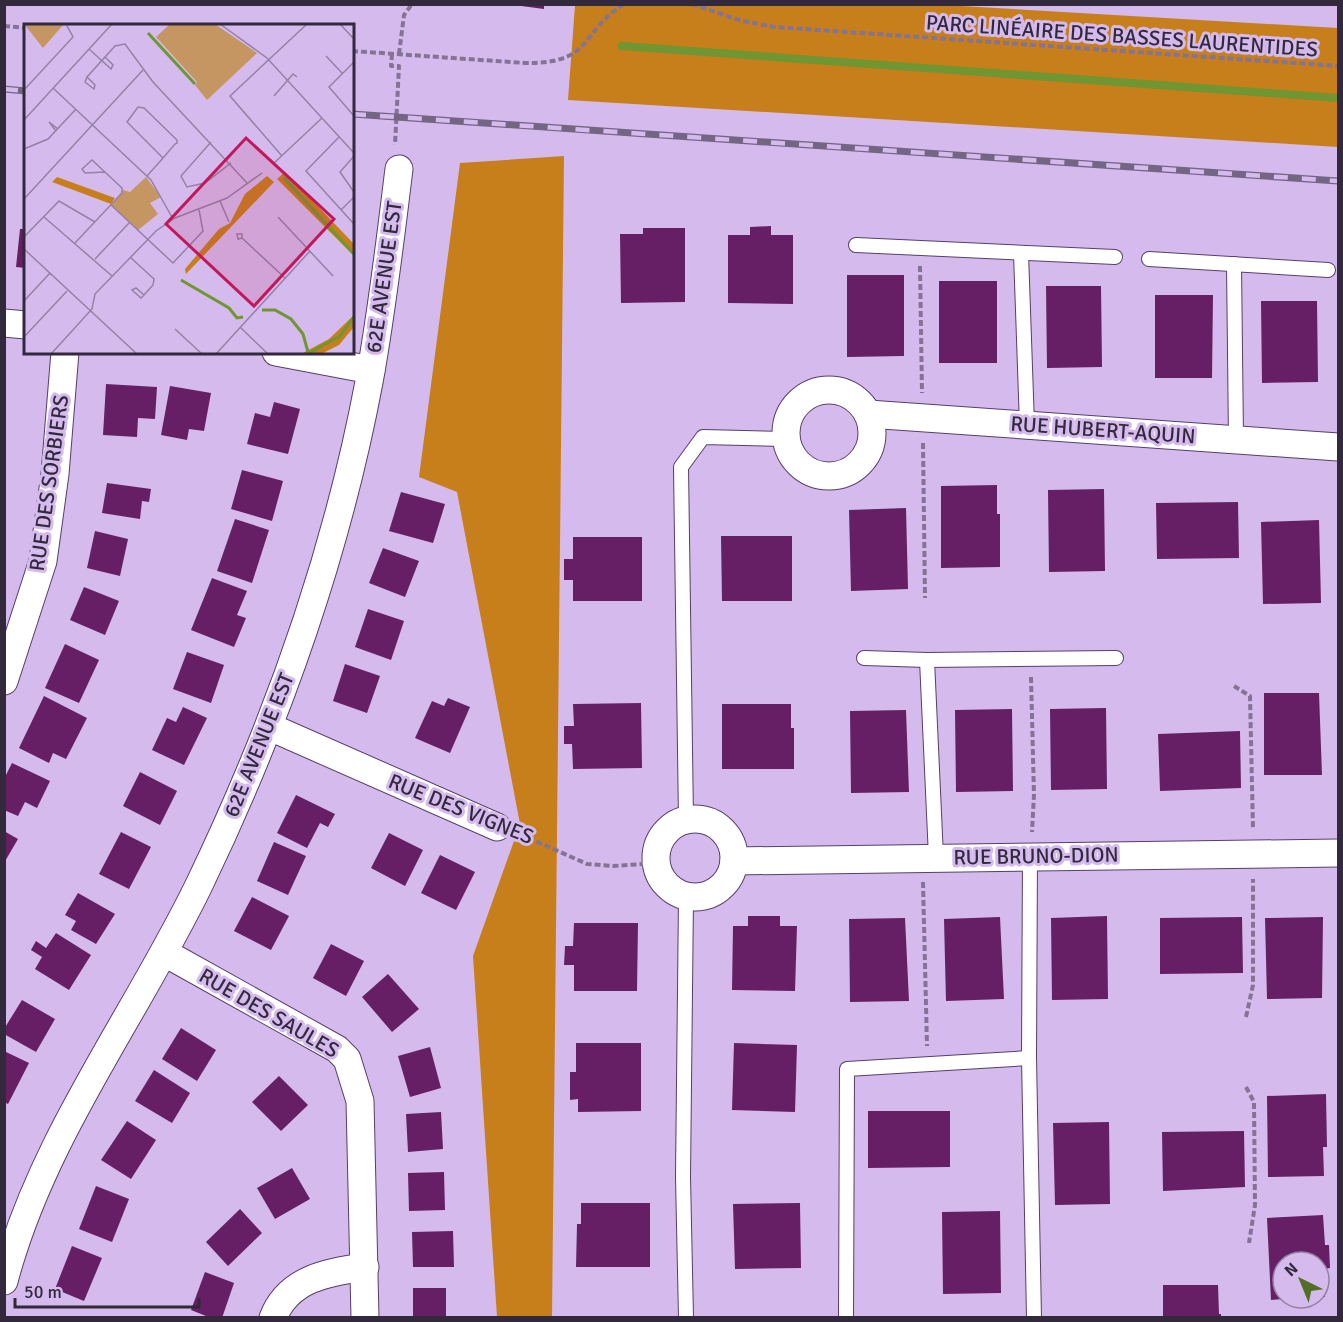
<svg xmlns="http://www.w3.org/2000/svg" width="1343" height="1322" font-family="Signika,sans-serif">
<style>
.forest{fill:#c67f1b}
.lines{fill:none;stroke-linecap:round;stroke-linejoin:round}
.stream{stroke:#6f9632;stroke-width:8}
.building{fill:#661f65}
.lane-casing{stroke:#563f6a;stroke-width:16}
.street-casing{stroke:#563f6a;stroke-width:29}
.path{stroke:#857395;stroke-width:4;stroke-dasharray:6 3;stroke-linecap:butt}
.lane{stroke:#fff;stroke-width:14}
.street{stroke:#fff;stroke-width:27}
.rail-casing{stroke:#756585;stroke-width:7}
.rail{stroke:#d5bbed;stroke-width:4.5;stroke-dasharray:14;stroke-linecap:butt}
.labels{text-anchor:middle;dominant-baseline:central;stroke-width:6;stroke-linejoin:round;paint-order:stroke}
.street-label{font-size:21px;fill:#33293c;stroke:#d5bbed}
.inset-river{fill:none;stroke:#6f9632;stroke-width:3}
.inset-road{fill:none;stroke:#9481a6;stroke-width:1.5}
.view{fill:#c2185b;fill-opacity:0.15;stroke:#c2185b;stroke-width:3}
.inset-edge{fill:none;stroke:#33293c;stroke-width:3}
</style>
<rect width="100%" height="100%" fill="#d5bbed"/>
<!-- forest -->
<g class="forest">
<polygon points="575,5 944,5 1338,28 1338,147 568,100"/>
<polygon points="564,156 552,1317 497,1317 473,956 520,824 457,492 419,477 460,163"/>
</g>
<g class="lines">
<!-- stream -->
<polyline class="stream" points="622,46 1338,98"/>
</g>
<!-- building -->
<g class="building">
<polygon points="507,4 544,4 544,9"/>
<polygon points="771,226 771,235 793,235 793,304 728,303 728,235 750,235 750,227"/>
<polygon points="643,228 685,228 685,302 621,303 620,234 643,234"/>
<polygon points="20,229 26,229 26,268 16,267"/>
<polygon points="847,275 904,275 904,356 847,357"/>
<rect x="939" y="281" width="58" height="82"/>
<polygon points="1046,286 1101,286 1102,367 1047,368"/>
<polygon points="1155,295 1213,295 1212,378 1155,378"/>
<polygon points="1261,301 1317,301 1318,382 1262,383"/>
<polygon points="106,384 157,387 155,419 138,418 137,437 103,435"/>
<polygon points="170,386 211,393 204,431 189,429 187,440 161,435"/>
<polygon points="274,402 300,409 288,454 247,444 255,413 270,417"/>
<polygon points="242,470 283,481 272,521 231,509"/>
<polygon points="107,483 151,489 149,502 142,501 140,519 102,513"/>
<polygon points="997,485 997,514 1000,514 1000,567 941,568 941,486"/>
<polygon points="1104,489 1105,571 1049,572 1048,490"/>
<polygon points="401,492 445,504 433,543 389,531"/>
<polygon points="1238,502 1239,558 1157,559 1156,503"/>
<polygon points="906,508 908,589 851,591 849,510"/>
<polygon points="235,519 269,530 252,583 217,571"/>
<polygon points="1319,520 1321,603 1263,604 1261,522"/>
<polygon points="95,531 128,539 120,576 87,568"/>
<polygon points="721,536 792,536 792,601 722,601"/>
<polygon points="573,537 642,537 642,601 573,601 573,580 564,580 564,559 573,559"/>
<polygon points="383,548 419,561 405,597 369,583"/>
<polygon points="212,578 247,591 237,615 246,618 234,647 191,630"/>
<polygon points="84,587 119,601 105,635 70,620"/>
<polygon points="368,609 404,621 391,660 355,647"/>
<polygon points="65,644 99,660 79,703 45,688"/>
<polygon points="187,652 224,665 211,703 173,689"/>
<polygon points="345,664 380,676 367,713 333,701"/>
<polygon points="1264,693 1319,693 1322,775 1264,775"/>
<polygon points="44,696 87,718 66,759 53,753 49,763 19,748"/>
<polygon points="448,698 470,707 450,753 415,738 432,701 444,706"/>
<polygon points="641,703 642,768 573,769 572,744 564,744 564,726 574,726 573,704"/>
<polygon points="722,704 791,704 791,728 794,728 794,769 722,769"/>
<polygon points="183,707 207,718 184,765 152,750 167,718 176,722"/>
<polygon points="1106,708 1107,789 1051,790 1050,709"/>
<polygon points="1012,709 1013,791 956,792 955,710"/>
<polygon points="906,710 909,792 851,793 850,711"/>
<polygon points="1240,731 1241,788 1160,791 1158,734"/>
<polygon points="12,763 50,781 37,808 25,802 18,816 4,810 4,779"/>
<polygon points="140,772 177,791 160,825 123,806"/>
<polygon points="296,795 335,814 328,827 320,823 307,848 277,833"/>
<polygon points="4,831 18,839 4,863"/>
<polygon points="121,832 151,847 129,889 99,874"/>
<polygon points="389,833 423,850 405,886 371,868"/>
<polygon points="274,842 306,856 288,895 257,881"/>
<polygon points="440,855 475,872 456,910 421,893"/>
<polygon points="78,893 115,914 96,944 71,930 76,921 65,915"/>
<polygon points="252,897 289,916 271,950 234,931"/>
<polygon points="748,916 780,916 780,926 797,926 795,991 732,990 733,926 748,926"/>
<polygon points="1107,916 1108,999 1052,1000 1051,918"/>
<polygon points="1000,917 1004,999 946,1001 944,919"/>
<polygon points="1242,917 1243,973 1160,974 1160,918"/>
<polygon points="1323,917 1322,998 1267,999 1265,918"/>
<polygon points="905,918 909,1001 850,1002 849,919"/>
<polygon points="574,923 638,923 637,991 574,991 574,965 564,965 565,946 573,946"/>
<polygon points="56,933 91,955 69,990 35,969 42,957 31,950 36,941 46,948"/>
<polygon points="331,944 364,961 346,996 313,978"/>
<polygon points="388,974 419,1009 392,1032 362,997"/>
<polygon points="22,1000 55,1019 36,1052 4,1034 4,1029"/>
<polygon points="181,1028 216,1050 197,1081 162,1059"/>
<polygon points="576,1043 641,1043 641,1111 578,1112 578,1099 570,1100 570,1072 576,1072"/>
<polygon points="734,1043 797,1045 795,1112 732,1110"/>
<polygon points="430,1047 441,1088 410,1097 398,1056"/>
<polygon points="4,1051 29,1063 8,1104 4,1102"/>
<polygon points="154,1070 190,1093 172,1123 135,1101"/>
<polygon points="279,1076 308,1105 281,1131 252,1102"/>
<polygon points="1326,1094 1327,1147 1323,1147 1324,1176 1268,1177 1267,1096"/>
<polygon points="868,1111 950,1111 950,1167 868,1168"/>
<polygon points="441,1112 443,1149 408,1152 406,1114"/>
<polygon points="127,1121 156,1140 131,1179 101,1160"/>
<polygon points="1109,1122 1110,1204 1055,1205 1053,1123"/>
<polygon points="1244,1131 1245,1187 1163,1191 1162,1132"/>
<polygon points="292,1168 310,1199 275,1219 257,1188"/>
<polygon points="444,1172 445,1210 409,1211 408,1173"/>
<polygon points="96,1186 129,1199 112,1242 79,1229"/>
<polygon points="581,1203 650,1203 650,1267 576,1267 577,1224 581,1224"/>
<polygon points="800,1203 801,1268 735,1269 733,1204"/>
<polygon points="240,1209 262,1233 228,1266 206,1242"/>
<polygon points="1000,1211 1001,1293 943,1294 942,1212"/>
<polygon points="1323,1215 1325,1245 1329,1245 1330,1268 1324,1269 1325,1297 1319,1297 1319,1262 1283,1262 1283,1299 1271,1300 1267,1218"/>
<polygon points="453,1231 454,1267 413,1267 412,1232"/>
<polygon points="72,1246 102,1258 84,1301 55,1289"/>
<polygon points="205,1272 234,1283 222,1318 211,1318 191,1310"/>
<polygon points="1163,1285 1218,1285 1219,1314 1221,1314 1221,1318 1163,1318"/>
<rect x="413" y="1288" width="33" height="30"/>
</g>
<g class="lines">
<!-- lane casing -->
<g class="lane-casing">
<g id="lane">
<polyline points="856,245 1115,257"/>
<polyline points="1021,253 1027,425"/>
<polyline points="1149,259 1328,270"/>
<polyline points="1234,264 1236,440"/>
<polyline points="864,658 927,660 1116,658"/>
<polyline points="927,660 936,857"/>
<polyline points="686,820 681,467 703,437 786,439"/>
<polyline points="1030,856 1029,1058 1034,1318"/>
<polyline points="686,1318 683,1177 686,897"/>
<polyline points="846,1318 847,1069 1029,1058"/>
</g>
</g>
<!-- street casing -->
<g class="street-casing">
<g id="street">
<polyline points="4,323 26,325"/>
<polyline points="276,352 371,370"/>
<circle cx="829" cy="433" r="43"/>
<polyline points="868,414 1338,447"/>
<polyline points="4,681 43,561 55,474 65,352"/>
<polyline points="270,727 497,827"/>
<circle cx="695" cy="858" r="39"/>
<polyline points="734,861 1338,853"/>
<polyline points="165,953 337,1049 347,1059 360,1101 365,1318"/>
<path d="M4,1281C42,1137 135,1017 199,885C276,725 336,557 369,382C382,312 390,241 399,169"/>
<path d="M273,1318C288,1279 327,1272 365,1267"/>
</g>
</g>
<!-- path -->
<g class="path">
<polyline points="692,4 742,21 775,27 1338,66"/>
<polyline points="4,26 26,28"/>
<path d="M352,51L525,63C594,64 579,32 624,4"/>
<polyline points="392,54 391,66 399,66 395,145"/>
<polyline points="399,54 404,15 412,4"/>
<polyline points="920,266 922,393"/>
<polyline points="923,443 925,598"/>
<polyline points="1031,677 1034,795 1032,832"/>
<polyline points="1234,686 1250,696 1253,829"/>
<polyline points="520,834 587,864 613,866 657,863"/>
<polyline points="923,882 927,1046"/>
<polyline points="1246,1017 1253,985 1253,879"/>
<polyline points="1246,1087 1254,1102 1255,1205 1249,1243"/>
</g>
<!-- lane -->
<use href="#lane" class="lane"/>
<!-- street -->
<use href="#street" class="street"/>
<!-- rail casing -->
<g class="rail-casing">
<g id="rail">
<polyline points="4,89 26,91"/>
<polyline points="352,114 1338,181"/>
</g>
</g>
<!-- rail -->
<use href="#rail" class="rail"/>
</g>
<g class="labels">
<!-- street labels -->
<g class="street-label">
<text transform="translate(1122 36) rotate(4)">PARC LINÉAIRE DES BASSES LAURENTIDES</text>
<text transform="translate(384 277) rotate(-82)">62E AVENUE EST</text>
<text transform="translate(1103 430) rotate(4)">RUE HUBERT-AQUIN</text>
<text transform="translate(49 483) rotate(-82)">RUE DES SORBIERS</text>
<text transform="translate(259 745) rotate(-68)">62E AVENUE EST</text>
<text transform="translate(461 809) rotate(22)">RUE DES VIGNES</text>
<text transform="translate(1036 856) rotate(-1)">RUE BRUNO-DION</text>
<text transform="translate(269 1013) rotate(30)">RUE DES SAULES</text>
</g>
</g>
<!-- overview -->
<g transform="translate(24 24)">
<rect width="330" height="330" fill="#d5bbed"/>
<path d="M0,0H40L19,24ZM146,0H191L233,29L183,76L171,61L173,58L132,13ZM122,153L137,173L126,179L134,190L114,206L87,181L99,166L106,168Z" fill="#c59662"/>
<path d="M261,148L330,220V232L253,155ZM243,152L250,158L162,250L161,245L195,205L206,199L221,170ZM33,153L91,174L87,180L28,158ZM330,291V303L315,321L299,329L277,330L305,315Z" fill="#c67f1b"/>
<path class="inset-river" d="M124,9L171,60M260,154L330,230M157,256L205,284L213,294L219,293M238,286H251L267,295L279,310L284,328M283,330L316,312L330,293"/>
<path class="inset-road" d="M196,0L243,34L330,129M316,0L330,15M65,25L87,45L89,41L81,33M302,32L318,49M330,38L305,63L330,92M63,53L71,61L70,65L61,58L63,53L91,22L101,20L129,58L224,160M29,64L127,156L149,195M0,66L49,13L42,0M250,72L269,50L273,53M0,96L88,0M32,107L25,98L34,105M315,113L282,147L330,200M187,118L157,152L163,163L181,159L207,139M0,125L24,115L52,85M258,132L206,72L283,0M330,132L316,148L330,168M250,139L298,94M123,152L139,134L151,120L153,119V116L120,84L114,83L103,98L139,134M0,175L119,46M196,177L205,198M87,181L149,239L179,207L175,186M317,186L330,173M20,193L88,252M254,193L309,252M0,213L35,177L71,198M218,214V210H213L214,215L218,214L261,254M50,220L98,169V164L68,136L58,145L61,149L81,148M0,225L113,330M106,233L130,255L129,261L120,271L117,274L108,266L112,264L120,271M71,235L105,199M0,277L26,249M216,303L244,330M151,305L178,330M0,313L43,267M27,330L68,285L71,270L132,207L151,194L203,174L238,149M192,330L286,227"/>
<path class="view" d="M222,114L310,195L230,282L142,200Z"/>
<rect width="330" height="330" class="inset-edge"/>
</g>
<!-- border -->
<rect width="1343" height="1322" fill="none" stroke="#33293c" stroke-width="12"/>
<!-- north arrow -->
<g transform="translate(1301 1280) rotate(317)"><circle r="28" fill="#d5bbed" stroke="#9481a6" stroke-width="1.5"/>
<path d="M0-4.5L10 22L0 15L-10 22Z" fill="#526f25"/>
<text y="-9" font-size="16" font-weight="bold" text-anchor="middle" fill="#33293c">N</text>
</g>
<!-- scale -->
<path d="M15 1298v9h184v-9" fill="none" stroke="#33293c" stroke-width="3"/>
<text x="24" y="1298" font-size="18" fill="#33293c" stroke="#d5bbed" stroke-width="4.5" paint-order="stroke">50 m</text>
</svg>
